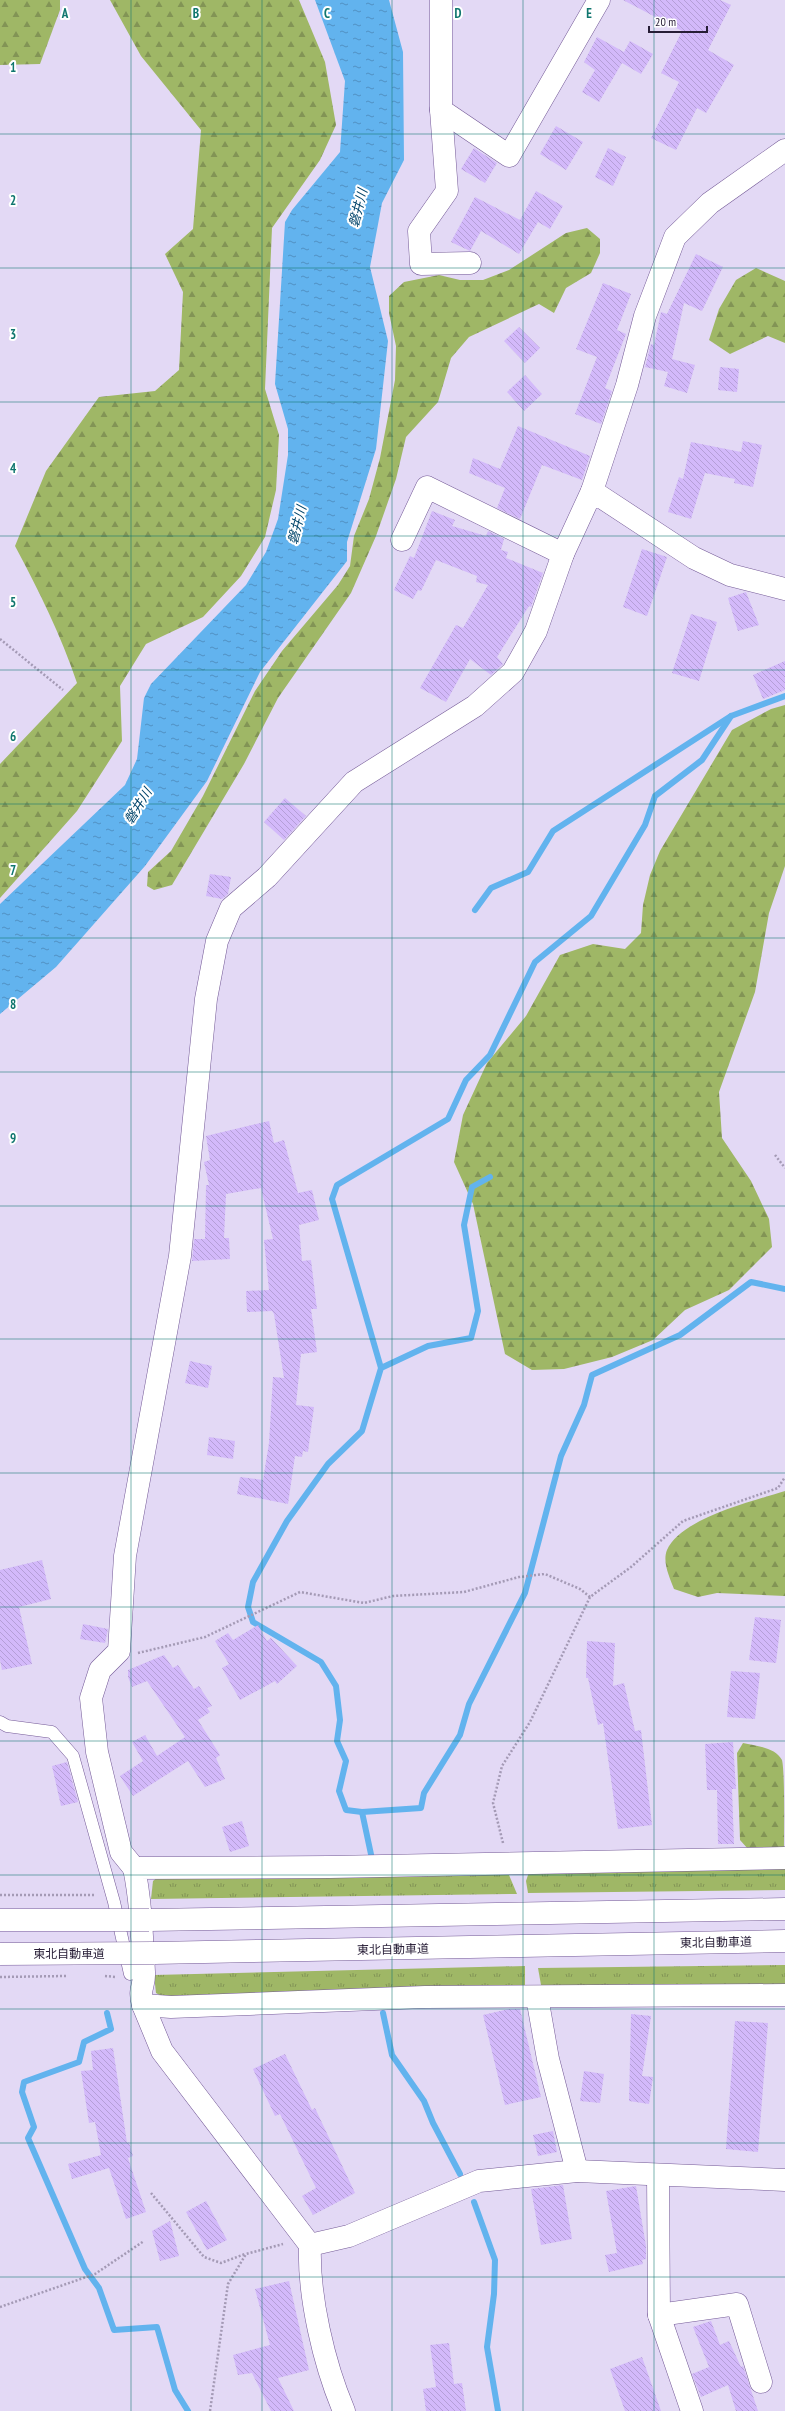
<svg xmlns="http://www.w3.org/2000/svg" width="785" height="2411" font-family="'PT Sans Narrow','Noto Sans JP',sans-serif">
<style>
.grass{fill:url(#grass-tufts)}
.forest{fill:url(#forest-firs)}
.water{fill:url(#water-ripples)}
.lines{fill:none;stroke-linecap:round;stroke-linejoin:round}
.stream{stroke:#62b3ee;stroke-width:6}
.building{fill:url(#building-back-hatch)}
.service-casing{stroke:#745a97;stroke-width:13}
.minor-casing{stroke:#745a97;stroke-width:23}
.motorway-casing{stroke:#745a97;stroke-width:23}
.path{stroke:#a49ab5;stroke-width:2.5;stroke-dasharray:2 2;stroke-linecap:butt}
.service{stroke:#fff;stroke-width:12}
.minor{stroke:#fff;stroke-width:22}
.motorway{stroke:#fff;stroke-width:22}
.motorway-bridge-casing{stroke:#745a97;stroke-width:23;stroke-linecap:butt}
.motorway-bridge{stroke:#fff;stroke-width:22}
.grid{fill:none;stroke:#0f766e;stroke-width:1;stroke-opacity:0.55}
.labels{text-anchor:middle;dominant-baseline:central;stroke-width:4;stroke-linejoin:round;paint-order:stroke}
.street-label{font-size:12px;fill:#271d36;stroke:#fff}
.water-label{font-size:13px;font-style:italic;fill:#01446a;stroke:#fff}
.grid-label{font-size:13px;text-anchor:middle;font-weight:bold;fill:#0f766e;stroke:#fff;stroke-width:4;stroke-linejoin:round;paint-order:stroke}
</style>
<defs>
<pattern id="grass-tufts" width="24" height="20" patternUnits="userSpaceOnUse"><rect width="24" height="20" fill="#9fb766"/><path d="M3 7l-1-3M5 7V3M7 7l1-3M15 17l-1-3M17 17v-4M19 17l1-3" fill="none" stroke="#829455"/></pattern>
<pattern id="forest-firs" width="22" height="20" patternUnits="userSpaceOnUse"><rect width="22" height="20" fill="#9fb766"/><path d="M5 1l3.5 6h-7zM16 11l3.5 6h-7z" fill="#829455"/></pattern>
<pattern id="water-ripples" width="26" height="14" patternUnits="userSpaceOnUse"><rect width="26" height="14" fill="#62b3ee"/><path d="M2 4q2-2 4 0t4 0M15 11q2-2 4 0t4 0" fill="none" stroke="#5191c2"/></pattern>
<pattern id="building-back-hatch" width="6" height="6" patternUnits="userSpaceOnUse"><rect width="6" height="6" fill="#d3b9fa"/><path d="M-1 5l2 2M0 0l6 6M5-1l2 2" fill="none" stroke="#b59fd7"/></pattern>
</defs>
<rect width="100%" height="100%" fill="#e3d9f5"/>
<!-- grass -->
<g class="grass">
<polygon points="785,1867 785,1890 528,1893 526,1881 529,1872"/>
<polygon points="502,1872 509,1875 517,1894 151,1899 153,1881 159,1876"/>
<polygon points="785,1965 785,1988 547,1988 541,1985 538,1968"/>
<polygon points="525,1966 525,1986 167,1999 156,1993 154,1975"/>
</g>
<!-- forest -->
<g class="forest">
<polygon points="0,0 60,0 60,10 40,64 0,65"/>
<path d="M110,0H299L325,62L336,125L320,160L272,228L265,389L279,435L276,490L265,537L241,576L203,617L146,644L120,686L122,741L77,811L0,898V764L77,683C61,635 39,591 15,546L46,471L99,397L155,391L179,370L183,292L165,254L193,229L201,130L141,56Z"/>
<polygon points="587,228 600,239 600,253 591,273 566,288 554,313 539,304 469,337 451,358 438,402 406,437 396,479 376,536 351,593 278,698 244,764 172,885 154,890 147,886 148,872 171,851 203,796 255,691 282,651 338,585 350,566 354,536 369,499 380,458 395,380 396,346 389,313 389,296 404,282 439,275 460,280 483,280 509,270 566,233"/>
<polygon points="756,268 785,281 785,343 768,336 730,354 709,340 719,309 736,280"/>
<polygon points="785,705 785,866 769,913 755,992 719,1092 722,1138 751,1181 769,1219 772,1247 729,1290 685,1310 653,1340 612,1357 564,1369 532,1370 505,1354 473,1204 454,1162 463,1115 487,1063 526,1016 560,955 593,944 625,949 641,933 643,905 650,875 660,851 732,730 771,709"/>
<path d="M785,1491V1596L717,1593L698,1597L674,1589C670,1578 662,1562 667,1550C681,1518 754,1501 785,1491Z"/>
<path d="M743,1743C756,1746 775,1747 782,1760C785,1772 784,1831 784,1847L748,1849L740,1840L737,1753Z"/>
</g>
<!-- water -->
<polygon class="water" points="315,0 389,0 403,52 404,160 382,203 370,267 388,341 376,449 347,542 347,561 260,672 207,781 145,866 56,967 0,1014 0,904 125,785 137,759 144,698 151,684 246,585 266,552 278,519 288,455 288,429 275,384 285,222 292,210 340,152 345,81"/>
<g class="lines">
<!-- stream -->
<g class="stream">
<polyline points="475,910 491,888 528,872 553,831 731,716 785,696"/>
<polyline points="381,1368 332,1199 337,1185 448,1119 466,1080 490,1055 535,962 591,916 645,825 655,796 702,760 731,716"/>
<polyline points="362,1812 421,1808 424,1793 460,1735 469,1704 525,1593 561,1456 584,1405 592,1375 680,1335 751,1282 785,1289"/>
<polyline points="372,1859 362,1812 346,1810 339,1791 346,1761 337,1741 340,1720 336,1686 321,1662 253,1622 248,1607 253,1582 287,1521 328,1464 362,1431 381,1368 428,1346 471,1338 478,1311 464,1225 472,1187 490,1177"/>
<polyline points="107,2013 111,2029 84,2042 79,2062 24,2082 22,2092 34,2127 28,2138 85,2269 99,2288 114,2330 157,2327 175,2390 188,2411"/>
<polyline points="383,2013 392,2055 424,2101 433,2123 460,2174"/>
<polyline points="474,2202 495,2260 494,2294 487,2347 498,2411"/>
</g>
</g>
<!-- building -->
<g class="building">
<polygon points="623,0 720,0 731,5 708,50 734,65 706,113 697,108 676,150 651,138 679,82 661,73 682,31"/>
<polygon points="597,37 624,52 630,41 653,54 641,74 622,63 599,102 582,92 595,70 584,62"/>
<polygon points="556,126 583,142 566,170 540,154"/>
<polygon points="474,148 497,163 485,183 461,169"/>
<polygon points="608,148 626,157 613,186 595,177"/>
<polygon points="536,191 563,206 550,229 538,222 519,254 481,231 470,251 451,242 475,197 520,220"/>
<polygon points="696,254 723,267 702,311 684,303 672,359 695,365 687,393 664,386 668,372 645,367 651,344 654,345 661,312 667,314"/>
<polygon points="603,283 631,294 617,330 626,334 605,388 612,391 601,424 575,414 597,357 576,349"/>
<polygon points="519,327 540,348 525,363 504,341"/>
<polygon points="720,367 739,369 737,392 718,390"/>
<polygon points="525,375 542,394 524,411 507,392"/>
<polygon points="518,426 590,456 582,480 542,465 520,519 497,508 505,488 469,473 473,458 500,469"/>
<polygon points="743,441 762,445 753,487 734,483 735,479 705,473 691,519 668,512 679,477 683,479 691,442 741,452"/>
<polygon points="432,511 455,520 452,526 486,536 488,531 504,539 501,550 508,552 506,558 543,573 531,607 529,606 497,657 503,664 491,675 470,659 446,702 420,688 456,625 463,628 488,585 476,582 477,576 436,560 421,591 418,590 413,599 394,590 410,556 414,558"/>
<polygon points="642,549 667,557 647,616 623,607"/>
<polygon points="746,592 759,625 738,631 728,598"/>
<polygon points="691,614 717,622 699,681 672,673"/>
<polygon points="785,661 785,690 763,699 753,675"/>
<polygon points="285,798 306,816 284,840 264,822"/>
<polygon points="210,874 231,877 228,894 222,899 206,896"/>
<polygon points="269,1121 274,1143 284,1140 298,1193 312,1190 319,1220 299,1225 302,1261 311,1260 317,1309 311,1309 317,1352 301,1354 296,1405 314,1407 308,1452 303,1451 302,1457 295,1456 288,1504 237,1494 240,1477 263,1480 269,1443 273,1377 284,1378 274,1314 272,1311 247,1312 246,1291 269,1290 264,1240 273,1239 261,1188 226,1194 224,1238 229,1238 230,1259 192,1261 194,1239 205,1239 206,1185 209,1185 204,1162 210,1160 206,1136"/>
<polygon points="190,1361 212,1366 208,1388 185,1383"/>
<polygon points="209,1437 235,1441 233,1459 207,1455"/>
<polygon points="42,1560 51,1599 19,1607 32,1664 2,1670 0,1660 0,1570"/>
<polygon points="755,1617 781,1620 776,1663 749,1660"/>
<polygon points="83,1624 108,1629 105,1643 80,1639"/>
<polygon points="258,1625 267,1641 271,1638 297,1666 277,1684 275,1681 240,1700 222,1668 229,1664 215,1641 228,1633 233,1640"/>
<polygon points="587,1641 615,1643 613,1686 624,1683 635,1731 641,1730 652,1825 618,1829 603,1723 598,1725 588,1678 586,1678"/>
<polygon points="164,1655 173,1668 178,1665 194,1689 199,1686 212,1706 207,1708 210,1712 198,1720 220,1755 216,1758 225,1779 205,1787 188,1761 133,1796 120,1776 143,1761 132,1742 145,1735 157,1756 185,1737 147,1681 132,1687 128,1677 128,1670"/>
<polygon points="731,1671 760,1673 755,1719 727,1717"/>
<polygon points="733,1742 736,1789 732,1789 734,1844 718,1844 717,1790 707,1790 705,1744"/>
<polygon points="67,1762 78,1802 61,1806 52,1766"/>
<polygon points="242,1821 249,1846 230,1852 222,1827"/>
<polygon points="509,2009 520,2009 541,2097 505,2105 483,2015"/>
<polygon points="631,2014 651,2016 642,2076 653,2077 649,2104 629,2101"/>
<polygon points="735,2021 768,2023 758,2152 726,2149"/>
<polygon points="113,2048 127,2143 129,2142 133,2156 128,2158 146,2212 126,2219 109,2168 72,2179 68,2164 101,2155 95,2122 89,2123 81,2071 93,2070 91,2051"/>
<polygon points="285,2054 312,2110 315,2108 355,2193 313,2215 302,2196 316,2188 280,2114 275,2116 253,2069"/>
<polygon points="584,2071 604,2074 600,2103 580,2101"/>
<polygon points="553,2131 557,2152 538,2156 533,2135"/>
<polygon points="563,2185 572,2239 541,2245 531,2189"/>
<polygon points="636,2186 646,2246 646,2259 642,2260 643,2264 609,2272 605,2255 617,2253 606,2191"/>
<polygon points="206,2201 227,2240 207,2250 186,2212"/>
<polygon points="170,2221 179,2256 160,2261 152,2231"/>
<polygon points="289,2281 309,2370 278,2378 294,2411 271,2411 252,2373 238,2375 233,2355 270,2345 255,2289"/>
<polygon points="711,2321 720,2345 729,2341 741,2367 743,2366 758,2411 736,2411 728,2385 701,2397 692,2374 709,2367 693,2327"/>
<polygon points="449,2343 454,2384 462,2383 466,2411 426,2411 423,2389 436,2387 430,2345"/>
<polygon points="642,2357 661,2411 625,2411 610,2369"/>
</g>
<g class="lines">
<!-- service casing -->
<g class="service-casing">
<polyline id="service" points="0,1722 7,1726 52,1732 73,1756 114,1902 130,1974"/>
</g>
<!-- minor casing -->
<g class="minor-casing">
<g id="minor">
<polyline points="441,0 441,110 447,191 419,231 421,264 470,263"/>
<polyline points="441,110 509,156 599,0"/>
<polyline points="592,491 627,385 645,316 675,237 710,203 785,150"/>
<polyline points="402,540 427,487 563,554"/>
<path d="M785,1858L330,1867L134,1868C141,1902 142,1937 144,1972C145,1987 138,1987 143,2005L171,2007L425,1997L785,1995"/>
<polyline points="134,1868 121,1852 97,1752 91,1698 100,1670 119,1651 125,1556 180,1256 206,999 217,941 231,908 267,877 354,782 475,706 513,672 536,631 563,554 592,491 694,558 730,575 785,589"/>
<polyline points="537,1997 548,2059 577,2171"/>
<polyline points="143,2005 162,2051 310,2245 349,2236 479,2181 577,2171 785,2180"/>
<polyline points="658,2175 659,2315 692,2411"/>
<path d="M310,2245C308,2296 324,2364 344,2411"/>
<polyline points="659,2315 737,2304 761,2382"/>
</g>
</g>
<!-- motorway casing -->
<g class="motorway-casing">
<g id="motorway">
<polyline points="149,1920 785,1909"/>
<polyline points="154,1953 785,1941"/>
</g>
</g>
<!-- path -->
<g class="path">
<polyline points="0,639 63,690"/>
<polyline points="775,1155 785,1168"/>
<polyline points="138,1653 205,1637 300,1592 364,1603 393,1596 464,1592 519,1577 545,1574 580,1589 590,1597"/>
<polyline points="503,1843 493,1803 502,1766 530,1722 590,1597 631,1567 683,1521 778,1488 785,1477"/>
<polyline points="0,1895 95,1895"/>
<polyline points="105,1976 116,1977"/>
<polyline points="0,1977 66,1976"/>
<polyline points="151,2193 204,2257 221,2263 245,2254"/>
<polyline points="0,2307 95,2274 144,2241"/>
<polyline points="210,2411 228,2284 246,2254 283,2244"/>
</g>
<!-- service -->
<use href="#service" class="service"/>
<!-- minor -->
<use href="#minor" class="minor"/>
<!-- motorway -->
<use href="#motorway" class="motorway"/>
<!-- motorway-bridge casing -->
<g class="motorway-bridge-casing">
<g id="motorway-bridge">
<polyline points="0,1920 149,1920"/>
<polyline points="0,1954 154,1953"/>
</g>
</g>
<!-- motorway-bridge -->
<use href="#motorway-bridge" class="motorway-bridge"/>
</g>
<!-- grid -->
<path class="grid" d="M131,0V2411M262,0V2411M392,0V2411M523,0V2411M654,0V2411M0,134H785M0,268H785M0,402H785M0,536H785M0,670H785M0,804H785M0,938H785M0,1072H785M0,1206H785M0,1339H785M0,1473H785M0,1607H785M0,1741H785M0,1875H785M0,2009H785M0,2143H785M0,2277H785"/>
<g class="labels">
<!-- street labels -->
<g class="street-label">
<text transform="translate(716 1942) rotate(-1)">東北自動車道</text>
<text transform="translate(393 1949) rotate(-1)">東北自動車道</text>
<text x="69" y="1953">東北自動車道</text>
</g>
<!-- water labels -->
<g class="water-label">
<text transform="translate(358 208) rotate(-76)">磐井川</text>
<text transform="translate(297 525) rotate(-76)">磐井川</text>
<text transform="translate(138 806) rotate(-58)">磐井川</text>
</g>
</g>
<g class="grid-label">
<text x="65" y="18">A</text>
<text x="196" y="18">B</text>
<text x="327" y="18">C</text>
<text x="458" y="18">D</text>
<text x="589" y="18">E</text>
<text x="13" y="72">1</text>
<text x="13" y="205">2</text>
<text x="13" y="339">3</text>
<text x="13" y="473">4</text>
<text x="13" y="607">5</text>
<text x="13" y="741">6</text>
<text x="13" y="875">7</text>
<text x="13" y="1009">8</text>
<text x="13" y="1143">9</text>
</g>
<!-- scale -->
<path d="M649 26v6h58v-6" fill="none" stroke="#271d36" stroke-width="2"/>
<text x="655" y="26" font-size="12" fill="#271d36" stroke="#ffffff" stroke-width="3" paint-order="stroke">20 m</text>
</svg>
